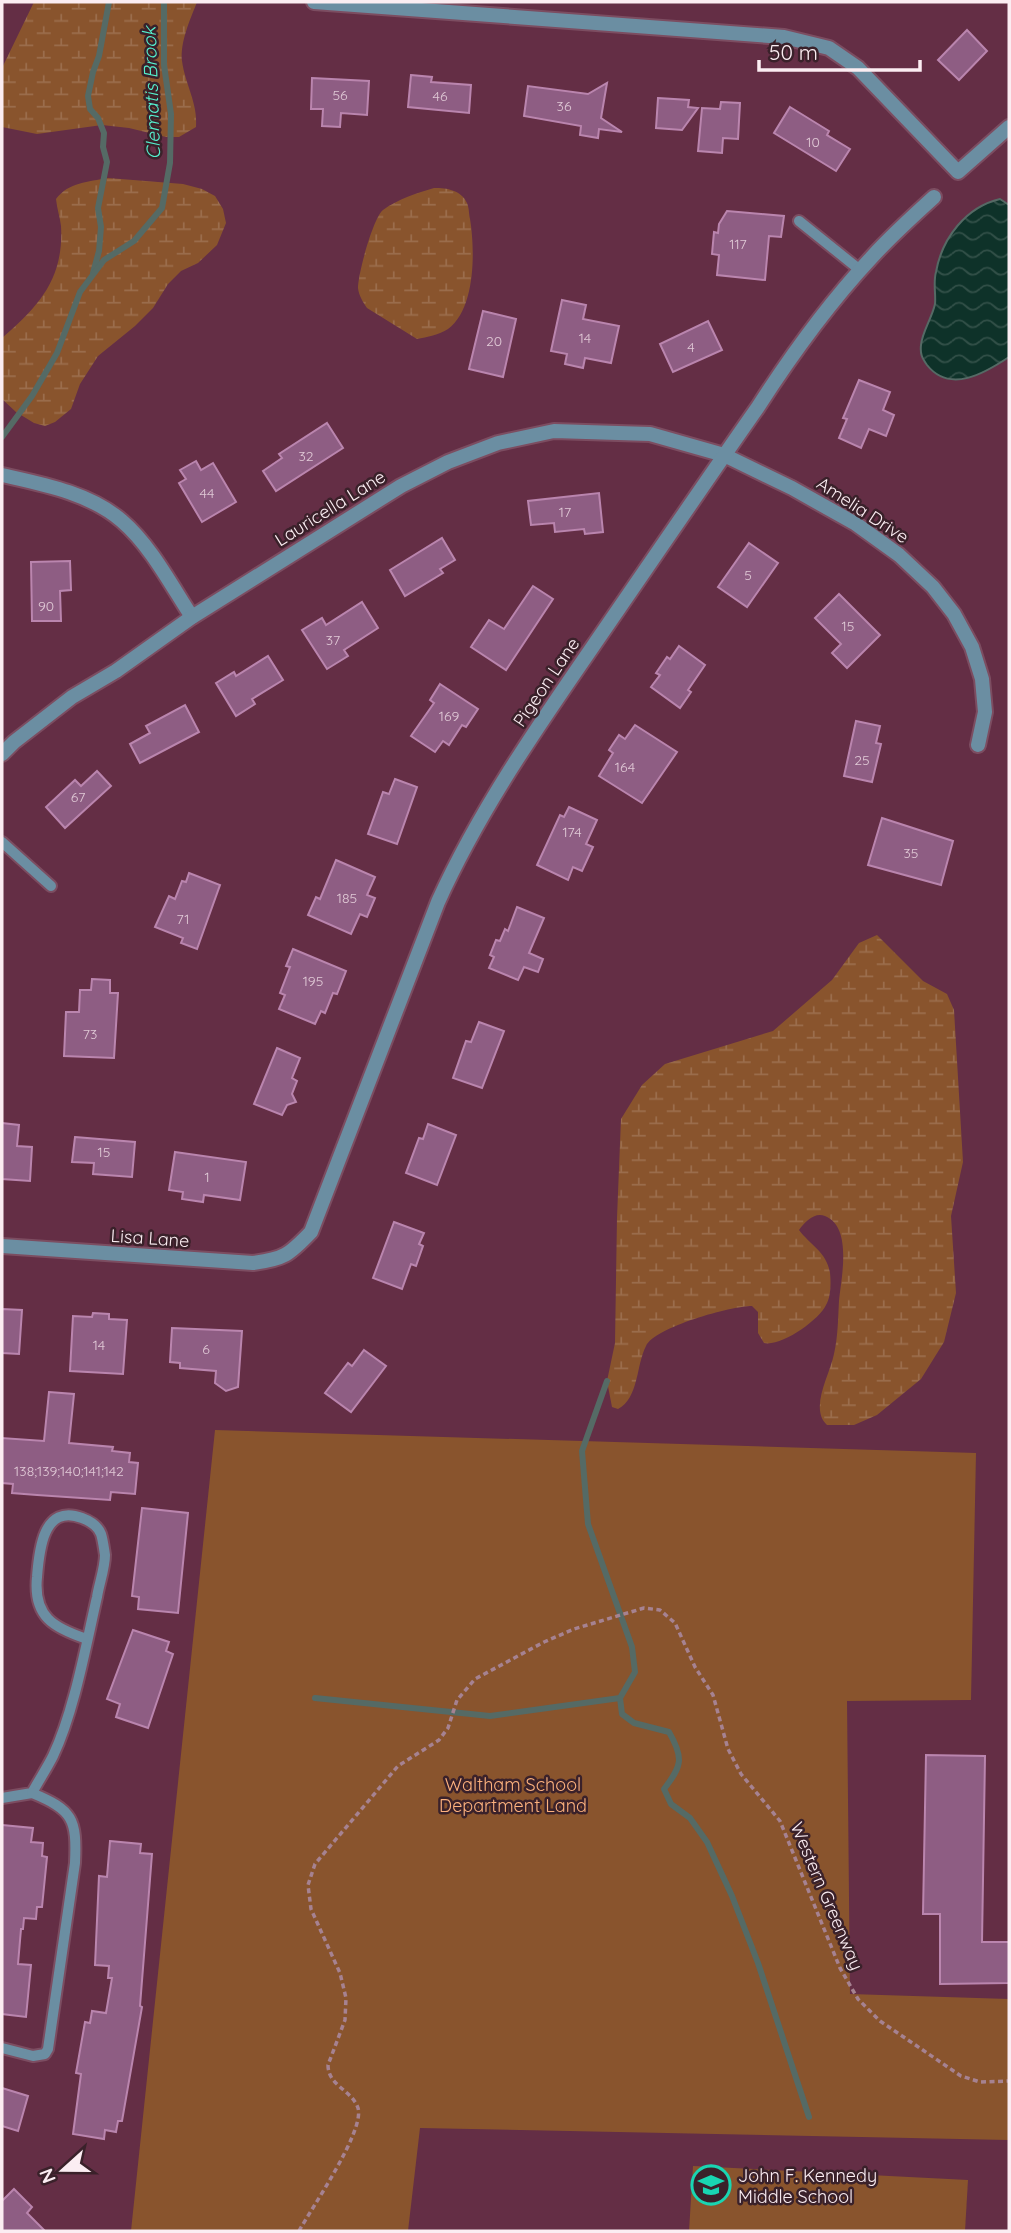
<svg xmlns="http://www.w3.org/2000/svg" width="1011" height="2233" font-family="Quicksand,sans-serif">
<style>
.wetland{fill:url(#wetland-marsh)}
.park{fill:#89542d}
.water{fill:url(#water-waves);stroke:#556a65;stroke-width:2}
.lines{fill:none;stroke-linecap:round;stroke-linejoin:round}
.stream{stroke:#556a65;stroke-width:6}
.building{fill:#8e5d83;stroke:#ba85ae;stroke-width:2}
.service-casing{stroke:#7c4d61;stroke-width:14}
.minor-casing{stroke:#7c4d61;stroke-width:18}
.path{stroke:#a68291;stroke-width:3.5;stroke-dasharray:5 3.5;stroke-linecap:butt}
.service{stroke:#6b8ea2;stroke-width:10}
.minor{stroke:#6b8ea2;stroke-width:14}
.labels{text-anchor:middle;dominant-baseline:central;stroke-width:5;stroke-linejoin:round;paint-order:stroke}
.number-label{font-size:14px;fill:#e0c9d6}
.street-label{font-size:18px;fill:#fbedf2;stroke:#3a212a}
.park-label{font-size:18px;fill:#feb27e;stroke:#3a212a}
.poi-label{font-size:18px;fill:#fbedf2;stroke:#3a212a;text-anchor:start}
.water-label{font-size:19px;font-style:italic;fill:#55f1ce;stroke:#3a212a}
</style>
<defs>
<pattern id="wetland-marsh" width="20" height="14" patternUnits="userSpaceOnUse" patternTransform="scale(1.75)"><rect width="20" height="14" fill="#89542d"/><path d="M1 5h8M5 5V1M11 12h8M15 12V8" fill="none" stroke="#9b6d4c"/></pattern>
<pattern id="water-waves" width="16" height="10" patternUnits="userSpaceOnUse" patternTransform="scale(1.75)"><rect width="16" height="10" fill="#0e3229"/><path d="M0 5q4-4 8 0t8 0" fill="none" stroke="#325048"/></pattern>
</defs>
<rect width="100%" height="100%" fill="#642e45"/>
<!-- wetland -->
<g class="wetland">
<path d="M34,2H197C190,20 180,42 182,61C185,84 198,103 196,127L179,137H166L129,128L102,125L37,134L2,127V68Z"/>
<path d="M108,178L183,184L202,189L215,196L223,209L226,223L217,245L198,263L181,271L168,284L153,308L135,326L98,356L80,384L71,409L55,422L45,426L34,423L16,412L2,399V338C39,306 64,279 61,226C60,217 57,209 56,199C69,182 88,182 108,178Z"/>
<path d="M434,188C447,188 461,190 467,203C469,207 469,215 470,219C475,249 476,309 448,329C439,335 427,337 417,339L367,308C363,302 359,296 358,288C358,274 373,218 383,210C398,199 417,193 434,188Z"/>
<path d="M877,935L923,981L947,994L954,1010L963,1162L951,1216L956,1293L944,1342L921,1379L877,1415L854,1425H827C809,1408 830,1375 834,1354C838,1337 838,1319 839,1301C841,1279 853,1227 825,1216C814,1212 805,1222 799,1230C810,1245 827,1252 830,1273C831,1282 831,1297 826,1305C819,1320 781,1347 764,1343L758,1333V1312L752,1306C731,1306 655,1327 646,1346C636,1365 639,1398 618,1409L612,1407L607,1381L615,1343L617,1218L621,1119L642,1085L665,1064L773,1031L832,980L859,943Z"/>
</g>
<!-- park -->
<g class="park">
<polygon points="215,1430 976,1453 971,1700 847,1701 850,1994 1009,1999 1009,2140 420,2128 408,2231 131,2231"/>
<polygon points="693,2166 968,2180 965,2231 689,2231"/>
</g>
<!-- water -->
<path class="water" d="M1000,199L1009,205V357C985,373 950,394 927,365C922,358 920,354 921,345C922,332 932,318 935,304C936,294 933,282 936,272C942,238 966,207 1000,199Z"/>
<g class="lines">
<!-- stream -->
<g class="stream">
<polyline points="93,273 99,251 101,227 98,208 107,162 103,147 104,133 98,118 90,109 88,96 93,72 99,56 109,2"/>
<polyline points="2,437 32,396 57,353 80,292 104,260 134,241 162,208 170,163 171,114 164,65 164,2"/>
<path d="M607,1381L582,1451L588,1524L632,1647L635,1672L620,1698L622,1714L634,1723L669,1732C684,1758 682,1766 664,1789L671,1804L690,1818L707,1842L732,1896L758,1963L809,2117"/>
<polyline points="315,1698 490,1716 620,1698"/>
</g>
</g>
<!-- building -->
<g class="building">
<polygon points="967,30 987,51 959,80 938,60"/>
<polygon points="411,75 432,77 431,82 471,85 469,113 408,107"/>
<polygon points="312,78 369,81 367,115 341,113 340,127 322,126 323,109 311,109"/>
<polygon points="607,83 601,118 622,132 599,129 598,138 580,135 581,126 524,116 528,86 588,94"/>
<polygon points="658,98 689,100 688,107 698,108 682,130 656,128"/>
<polygon points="721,102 740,103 738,139 723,138 722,153 698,151 702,108 720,109"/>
<polygon points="790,107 829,131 827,135 850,149 836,171 774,133"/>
<polygon points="727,211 784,216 781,237 769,236 765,280 717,275 719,255 712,254 714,232 718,233 719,224"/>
<polygon points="562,300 586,305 583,319 619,326 611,363 585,358 583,368 565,364 567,354 551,351"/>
<polygon points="483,311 516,319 503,377 469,369"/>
<polygon points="708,321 722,350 673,372 660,344"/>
<polygon points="859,380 890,392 883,410 894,415 886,436 869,429 861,448 839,438 847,419 843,418"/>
<polygon points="327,423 343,448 276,491 263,471 282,458 279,454"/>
<polygon points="196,461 201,470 213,463 236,502 202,522 179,483 186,479 180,470"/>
<polygon points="599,493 603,532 585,534 584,529 555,532 554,523 531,525 528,501"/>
<polygon points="442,538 455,560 440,569 443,573 405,596 390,570"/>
<polygon points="749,543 778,563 747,607 718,587"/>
<polygon points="70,561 71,590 60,591 61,621 32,621 31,562"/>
<polygon points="533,586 553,599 506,670 471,647 489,620 504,629"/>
<polygon points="839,594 880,635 847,668 832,653 841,644 815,618"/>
<polygon points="362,602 378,628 344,650 348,656 327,669 302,630 322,618 326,625"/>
<polygon points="679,646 705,665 688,690 691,692 680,708 651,687 660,675 656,673 667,657 670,659"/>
<polygon points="268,656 283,680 252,699 255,704 236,716 216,683 234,672 236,676"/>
<polygon points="440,684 478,709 466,727 462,725 449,745 443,741 435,752 411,736 434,703 430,700"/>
<polygon points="185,705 199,732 140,763 130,744 150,733 146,726"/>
<polygon points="856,721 880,726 876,743 881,744 872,782 844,776"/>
<polygon points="635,725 677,752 642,803 599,776 613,753 609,750 619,735 625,739"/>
<polygon points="97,771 111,786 65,828 46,807 75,780 81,786"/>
<polygon points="395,779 417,787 397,844 368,834 383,792 389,794"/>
<polygon points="569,807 597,820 586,844 593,847 582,871 573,867 568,880 537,865 560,815 564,817"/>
<polygon points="882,818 953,841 941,885 868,865"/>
<polygon points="336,860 375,877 367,895 375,898 367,917 360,914 351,934 308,915 316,897 320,899"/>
<polygon points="189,873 220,885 197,949 181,943 183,938 155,927 169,896 175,899 182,881 186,882"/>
<polygon points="517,907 544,918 529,953 543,959 538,972 524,967 518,980 489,968 494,957 490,955 496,940 500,941 505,929 508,931"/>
<polygon points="293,949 346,971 337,994 333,993 325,1013 321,1011 315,1024 279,1009 285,995 280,993 290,967 286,966"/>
<polygon points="92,979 110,980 110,993 118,993 114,1058 64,1056 66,1012 79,1012 80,990 91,990"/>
<polygon points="479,1022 504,1031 482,1088 453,1078 466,1041 471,1042"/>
<polygon points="277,1048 300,1058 292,1078 297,1081 292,1094 296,1102 287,1105 282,1115 254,1104"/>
<polygon points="2,1123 19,1125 17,1146 32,1147 30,1181 2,1179"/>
<polygon points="428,1124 456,1135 437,1185 406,1173 419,1138 423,1139"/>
<polygon points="75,1137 135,1142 132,1177 93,1174 94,1163 72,1162"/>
<polygon points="175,1152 246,1162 240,1200 204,1195 203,1202 182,1199 183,1192 169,1190"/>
<polygon points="394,1222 424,1233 419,1244 423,1246 416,1266 411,1264 402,1289 373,1278"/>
<polygon points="2,1309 22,1310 19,1354 2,1353"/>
<polygon points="93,1313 109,1314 109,1319 127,1320 123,1374 70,1371 73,1316 92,1317"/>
<polygon points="172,1328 242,1331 238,1387 226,1391 215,1383 216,1371 180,1368 180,1363 170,1362"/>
<polygon points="364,1350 386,1366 351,1412 325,1393 348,1363 352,1366"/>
<polygon points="49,1392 74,1394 69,1443 113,1447 112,1451 130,1453 129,1462 138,1463 135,1494 111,1492 110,1500 37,1495 12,1493 13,1484 2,1483 2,1438 44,1441"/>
<polygon points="142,1508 188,1513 178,1613 138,1609 139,1597 132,1596"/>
<polygon points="133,1630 169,1642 166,1651 173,1654 148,1728 116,1717 120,1704 107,1699"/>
<polygon points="926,1755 985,1756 982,1942 1009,1942 1009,1983 940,1984 940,1914 923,1914"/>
<polygon points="2,1825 33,1828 31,1842 43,1843 42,1856 47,1857 42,1907 37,1907 36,1919 24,1918 23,1929 21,1929 18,1964 31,1965 26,2017 2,2014"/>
<polygon points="110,1841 141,1844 140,1853 152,1854 140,2006 142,2007 122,2121 118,2121 116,2132 105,2130 104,2139 73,2134 81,2074 76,2073 85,2022 90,2023 92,2011 106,2013 112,1978 108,1978 109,1966 95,1965 99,1876 107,1877"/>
<polygon points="2,2088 28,2096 18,2131 2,2126"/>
<polygon points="14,2189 32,2207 27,2213 45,2231 2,2231 2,2201"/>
</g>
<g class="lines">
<!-- service casing -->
<g class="service-casing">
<g id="service">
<polyline points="799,221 860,270"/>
<polyline points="2,842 51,886"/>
<path d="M2,1798L32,1793C39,1780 47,1768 53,1756C74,1712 86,1645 97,1597C99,1584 105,1568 105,1555C104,1549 103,1540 101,1534C98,1526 90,1521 82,1518C43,1503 39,1551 37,1577C33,1617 54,1628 87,1639"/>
<path d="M2,2048L33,2056L45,2054L48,2049L75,1863C77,1819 73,1810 32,1793"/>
</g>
</g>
<!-- minor casing -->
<g class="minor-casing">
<g id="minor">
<polyline points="314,2 784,37 829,48 858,68 958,172 1009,127"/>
<path d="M2,475C42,484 90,493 122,521C151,546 171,585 192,617"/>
<polyline points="2,754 14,742 72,697 116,671 192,617 401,486 448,462 498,443 554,431 650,434 724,455 792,488 856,524 899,555 933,587 954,614 972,647 982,679 985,712 978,745"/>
<path d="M2,1246L253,1263C284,1259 289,1255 311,1232L438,902C480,809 540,723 598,639C651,562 704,484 758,407C792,354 829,303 872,257C891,236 913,216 934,197"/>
</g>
</g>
<!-- path -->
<path class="path" d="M299,2231C311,2209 365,2131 358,2108C352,2090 328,2086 328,2065L345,2020L346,1998L340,1973L311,1909L308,1885L315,1864L398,1766L439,1740L448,1728L457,1700L475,1679L544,1642L574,1629L644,1608L660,1610L675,1623L695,1667L713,1695L728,1749L741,1774L780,1821L840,1968L858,1999L880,2021L961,2076L980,2082L1009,2081"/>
<!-- service -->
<use href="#service" class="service"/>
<!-- minor -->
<use href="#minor" class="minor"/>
</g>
<!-- icons -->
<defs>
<g id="school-ring" transform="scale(2.0125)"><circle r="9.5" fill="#3a212a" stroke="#19d5b2" stroke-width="1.5"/><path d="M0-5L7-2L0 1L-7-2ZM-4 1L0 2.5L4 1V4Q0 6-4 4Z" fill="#19d5b2"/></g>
</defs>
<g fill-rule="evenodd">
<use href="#school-ring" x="711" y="2185"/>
</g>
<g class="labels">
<!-- number labels -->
<g class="number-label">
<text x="340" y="95">56</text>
<text x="440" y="96">46</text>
<text x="564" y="106">36</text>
<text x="813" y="142">10</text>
<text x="738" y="244">117</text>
<text x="585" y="338">14</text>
<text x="494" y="341">20</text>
<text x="691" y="347">4</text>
<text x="306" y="456">32</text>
<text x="207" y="493">44</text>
<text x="565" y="512">17</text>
<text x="748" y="575">5</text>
<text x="46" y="606">90</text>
<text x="848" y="626">15</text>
<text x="333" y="640">37</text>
<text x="449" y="716">169</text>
<text x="862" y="760">25</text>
<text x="625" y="767">164</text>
<text x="78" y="797">67</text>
<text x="572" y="832">174</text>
<text x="911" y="853">35</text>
<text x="347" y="898">185</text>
<text x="183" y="919">71</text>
<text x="313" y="981">195</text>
<text x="90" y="1034">73</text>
<text x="104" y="1152">15</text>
<text x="207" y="1177">1</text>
<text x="99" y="1345">14</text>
<text x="206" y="1349">6</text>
<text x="69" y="1471">138;139;140;141;142</text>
</g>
<!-- street labels -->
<g class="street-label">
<text transform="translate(330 508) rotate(-32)">Lauricella Lane</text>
<text transform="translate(863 510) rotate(33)">Amelia Drive</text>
<text transform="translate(546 682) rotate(-56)">Pigeon Lane</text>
<text transform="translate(150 1238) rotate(4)">Lisa Lane</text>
<text transform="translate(827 1896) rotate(67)">Western Greenway</text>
</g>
<!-- park labels -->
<g class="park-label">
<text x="513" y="1784">Waltham School<tspan x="513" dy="21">Department Land</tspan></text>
</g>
<!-- poi labels -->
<g class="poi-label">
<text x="738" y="2175">John F. Kennedy<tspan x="738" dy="21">Middle School</tspan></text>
</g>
<!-- water labels -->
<g class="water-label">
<text transform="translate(151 93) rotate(-92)">Clematis Brook</text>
</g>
</g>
<!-- border -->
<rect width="1011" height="2233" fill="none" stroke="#fbedf2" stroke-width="7"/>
<!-- north arrow -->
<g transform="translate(63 2170) rotate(249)" stroke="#3a212a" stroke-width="5" paint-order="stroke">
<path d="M0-5L12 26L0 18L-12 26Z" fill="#fbedf2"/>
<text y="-10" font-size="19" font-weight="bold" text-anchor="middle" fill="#fbedf2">N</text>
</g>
<!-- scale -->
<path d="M759 60v10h161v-10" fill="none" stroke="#fbedf2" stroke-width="3.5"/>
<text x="769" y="60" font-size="21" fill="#fbedf2" stroke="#3a212a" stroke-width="5" paint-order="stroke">50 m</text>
</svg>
